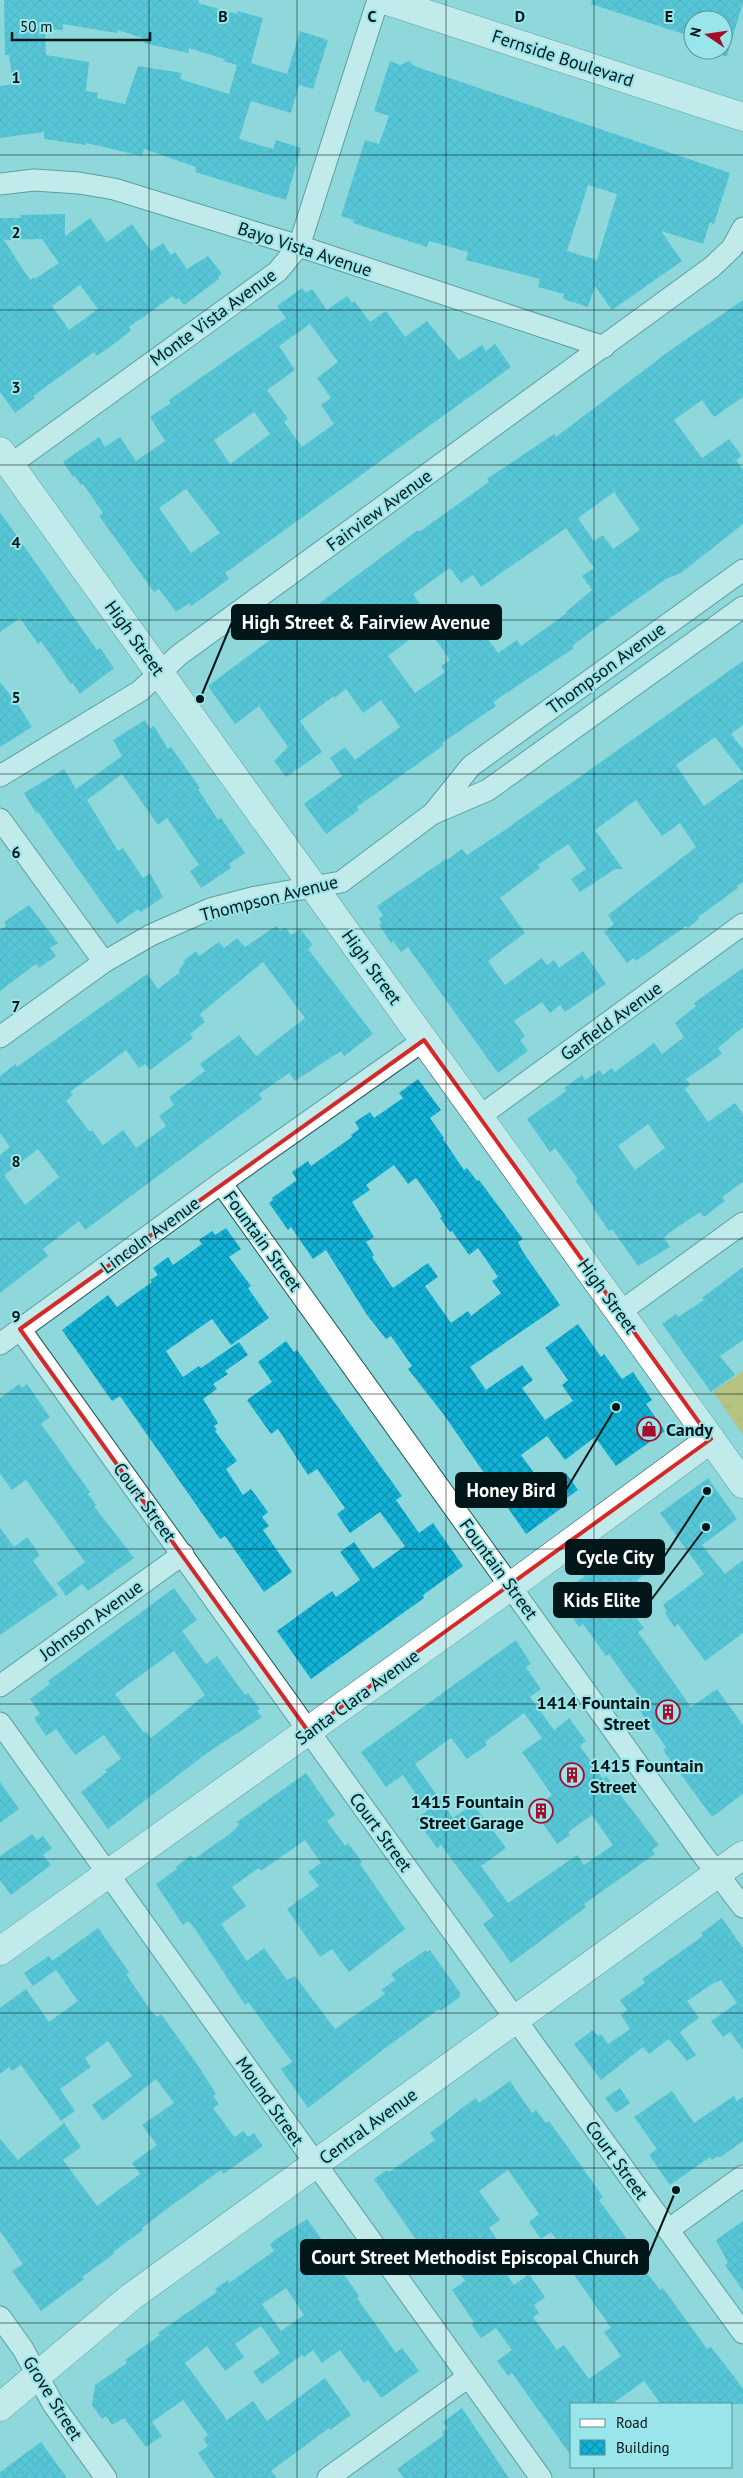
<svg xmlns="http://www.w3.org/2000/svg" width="743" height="2478" font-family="'PT Sans',sans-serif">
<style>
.grass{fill:url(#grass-tufts)}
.building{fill:url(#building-cross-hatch);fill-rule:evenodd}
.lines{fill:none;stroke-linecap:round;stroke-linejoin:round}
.minor-casing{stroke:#1f585b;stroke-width:23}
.tertiary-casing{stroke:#1f585b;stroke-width:29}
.secondary-casing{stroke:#1f585b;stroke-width:29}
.minor{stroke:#fff;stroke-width:21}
.tertiary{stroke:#fff;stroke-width:28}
.secondary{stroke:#fff;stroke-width:28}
.marked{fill:none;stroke:#d62828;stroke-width:4;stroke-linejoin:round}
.grid{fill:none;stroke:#011618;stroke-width:1;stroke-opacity:0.55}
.labels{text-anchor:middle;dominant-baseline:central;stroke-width:4;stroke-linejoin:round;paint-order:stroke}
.street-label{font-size:18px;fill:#011618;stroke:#9ae5e9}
.poi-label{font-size:18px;font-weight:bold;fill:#011618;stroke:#9ae5e9;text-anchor:start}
.grid-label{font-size:16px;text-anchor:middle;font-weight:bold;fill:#011618;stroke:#9ae5e9;stroke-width:4;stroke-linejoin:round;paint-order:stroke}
.leader{fill:none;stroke:#011618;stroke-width:2}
.callout-dot{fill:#011618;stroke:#9ae5e9;stroke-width:2}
.callout{fill:#011618;stroke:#011618;stroke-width:2}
.callout-label{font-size:19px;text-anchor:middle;font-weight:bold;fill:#fff}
</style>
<defs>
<pattern id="grass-tufts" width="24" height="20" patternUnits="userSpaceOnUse" patternTransform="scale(1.25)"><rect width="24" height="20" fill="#e8a817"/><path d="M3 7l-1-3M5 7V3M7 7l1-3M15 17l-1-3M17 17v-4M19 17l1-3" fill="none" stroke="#c59015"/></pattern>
<pattern id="building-cross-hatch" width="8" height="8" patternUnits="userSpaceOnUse" patternTransform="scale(1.25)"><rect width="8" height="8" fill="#10b2d7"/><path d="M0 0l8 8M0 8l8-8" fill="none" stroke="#0d90ad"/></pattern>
</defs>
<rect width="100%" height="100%" fill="#8ed8db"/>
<!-- grass -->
<polygon class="grass" points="743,1371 743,1435 713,1392"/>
<!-- building -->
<g class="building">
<path d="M4,0H199L198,3L237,14L238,11L263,18L251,63L287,74L300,31L328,40L313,89L299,85L291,113L251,101L239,139L273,149L276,140L301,148L286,200L195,172L196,167L144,149L142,156L86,143V145L44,139V132L0,138V86L13,84L9,55H5ZM63,24L117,33L118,30L145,39L144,43L188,53L189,48L224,59L223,61L237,65L229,94L180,79L182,73L138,66L125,104L97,98L98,93L86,91L89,62L46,55L45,29L63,30Z"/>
<polygon points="592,0 743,0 743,3 727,56 723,56 723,20 693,20 693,37 591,4"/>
<path d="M390,61L400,65L409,61L414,66L730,173L714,224L710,222L703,244L661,231L682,261L612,310L595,286L588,307L563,299L564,294L538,287L540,279L466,260L468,252L429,241L427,247L353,223L354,220L341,216L365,140L379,144L389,116L374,111ZM588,185L617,194L597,260L567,251Z"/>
<path d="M65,214V236L90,218L107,242L132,224L151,251L163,243L171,255L175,252L187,269L208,256L222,274L218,277L219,279L184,305L179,298L176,300L173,296L129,327L131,330L118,341L97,356L94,352L33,396L35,398L15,413L0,392V218H21L20,215ZM42,239L59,263L35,279L34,277L30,280L4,240ZM80,285L98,309L69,330L52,306Z"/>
<path d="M302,288L306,293L312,289L327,310L347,296L352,303L354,301L370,322L386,311L405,337L427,321L459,360L482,345L486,351L495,344L511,367L225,573L229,579L191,606L189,603L176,612L159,589L154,592L99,516L103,513L83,484L81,485L75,476L73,477L63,462L99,437L105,447L120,437L136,461L165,441L150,417L171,403L169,400L286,318L277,306ZM310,324L338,362L317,378L331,398L321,405L334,424L302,447L284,422L288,419L267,390L295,370L279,346ZM254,412L270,434L230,464L214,440ZM186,489L220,533L191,553L159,508Z"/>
<path d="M743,300V397L714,417L702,400L674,420L702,458L729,439L742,456L736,460L743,470V524L681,573L666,579L597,627L572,646L574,648L493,702L496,706L442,743L444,745L357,807L359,810L326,834L304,804L342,776L330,758L345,747L355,760L400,727L381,700L363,713L346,689L335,698L334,696L300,721L322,752L286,777L274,761L288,747L259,706L235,724L208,686L418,530L419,532L489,482L487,479L554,434L556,437L672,349ZM614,492L640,530L613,549L603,535L594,541L578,518ZM566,528L594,568L582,576L592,590L566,612L567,613L521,646L517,640L498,653L480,628L469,636L466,632L458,638L444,619L429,630L450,660L441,666L445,672L415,693L388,656L433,622L413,594L450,568L461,583L473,575L481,587Z"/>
<polygon points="0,512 97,650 100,648 114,668 80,694 73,683 71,684 41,641 38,644 20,618 0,632"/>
<polygon points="743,661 743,725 731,734 743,749 743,773 715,737 676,765 704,806 743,778 743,882 737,886 738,888 698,917 699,919 688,928 686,926 636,961 633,958 627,963 604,932 614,924 608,915 696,847 680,823 662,836 636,800 595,830 623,869 615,869 580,892 571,879 586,869 568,844 538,865 540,868 500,898 525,933 488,961 505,985 542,958 547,965 554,960 559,968 583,951 606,984 565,1012 560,1005 550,1013 542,1002 514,1021 525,1036 520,1040 528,1051 498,1073 408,947 401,952 393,941 391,943 379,925 382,923 379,919 383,915 377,906 446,859 447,860 462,849 467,855 505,830"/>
<polygon points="0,682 17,703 32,727 0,747"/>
<polygon points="145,720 150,729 154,726 168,749 171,747 200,788 198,789 218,820 221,818 245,853 229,864 231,868 201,888 190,871 199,865 167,818 158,825 122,774 87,800 118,851 123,848 143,878 150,873 163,897 141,912 138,909 117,924 38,812 36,813 24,793 64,769 76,789 122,756 113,740"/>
<polygon points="29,905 58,943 50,948 56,956 39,968 36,964 0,991 0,930 6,926 4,922"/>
<path d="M276,926L280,931L285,927L291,935L300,929L313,945L308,949L373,1034L344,1056L341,1051L295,1081L289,1073L259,1094L262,1099L85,1230L79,1221L43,1249L48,1256L0,1293V1155L10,1147L0,1133V1076L16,1064L17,1067L147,974L158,989L180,972L179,970L185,962L183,961L196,951L199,956L219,942L224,948L237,938L245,947ZM263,962L305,1018L256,1056L239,1035L200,1064L205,1071L169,1097L174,1105L159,1116L166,1126L136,1148L123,1130L103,1145L92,1130L90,1132L66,1101L73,1095L70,1092L126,1050L139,1068L145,1064L150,1070L193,1038L190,1034L205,1022L200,1014ZM38,1149L59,1177L25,1205L4,1175Z"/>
<path d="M743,968V1027L718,1048L722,1054L686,1079L690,1085L685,1089L708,1122L735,1103L743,1114V1182L722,1197L725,1201L704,1217L700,1212L669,1233L664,1238L670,1247L638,1266L612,1229L609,1231L593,1208L594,1207L575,1180L578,1179L555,1148L550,1152L527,1119L566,1091L564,1088L582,1075L585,1080L600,1070L603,1075L612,1068L615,1072L654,1043L662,1054L684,1037L675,1023L696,1006L694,1003ZM648,1124L665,1148L635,1170L618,1146Z"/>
<path d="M418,1079L441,1110L430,1118L444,1138L443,1139L464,1170L467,1168L477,1181L479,1180L523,1239L518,1242L523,1252L560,1305L470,1367L486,1390L522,1365L533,1380L522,1388L545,1420L573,1401L562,1385L568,1380L545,1348L578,1324L601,1357L604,1354L622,1379L633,1372L652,1400L646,1404L665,1431L616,1466L595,1437L565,1460L547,1436L521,1455L538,1478L541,1476L548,1485L566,1473L578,1490L560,1503L563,1507L526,1534L444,1415L408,1369L412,1366L391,1336L386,1339L367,1315L326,1250L313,1259L291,1227L288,1230L269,1203L273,1200L272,1198L297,1180L292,1172L308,1161L311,1166L352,1137L351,1135L359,1129L355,1122L370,1112L374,1118L403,1098L399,1093ZM394,1165L408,1184L416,1178L438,1209L442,1217L440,1218L450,1232L452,1231L469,1255L478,1248L498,1277L492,1281L501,1293L471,1316L468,1311L451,1323L425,1286L438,1277L428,1263L393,1288L372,1257L374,1255L366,1242L374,1237L352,1202L370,1190L366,1185Z"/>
<polygon points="226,1228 241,1249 229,1257 251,1286 248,1288 269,1318 231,1345 212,1319 166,1351 183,1377 199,1366 201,1368 239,1342 248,1355 225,1371 228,1374 213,1384 217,1389 203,1399 218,1423 214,1426 217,1430 215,1431 237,1461 226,1469 243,1495 251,1489 268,1512 262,1517 269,1526 263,1530 292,1572 264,1592 225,1536 220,1539 120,1396 112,1401 62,1330 108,1295 117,1307 152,1282 150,1280 158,1275 153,1268 168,1257 173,1265 202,1244 199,1240 212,1231 215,1235"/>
<polygon points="743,1267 743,1340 720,1356 735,1375 711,1392 662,1324 676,1314 678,1317 704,1300 702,1298"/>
<polygon points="286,1341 294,1352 297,1350 402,1496 396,1500 419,1533 433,1523 463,1566 423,1595 424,1598 311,1679 277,1631 332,1591 336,1597 360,1580 340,1552 354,1542 373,1569 405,1546 380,1512 350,1533 337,1514 345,1508 317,1469 308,1475 278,1429 271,1434 247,1400 272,1382 258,1362"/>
<polygon points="19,1384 22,1388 27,1384 50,1417 41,1424 90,1492 88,1494 96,1505 94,1506 134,1558 88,1591 82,1584 66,1596 57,1583 85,1562 26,1480 12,1490 0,1474 0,1398"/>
<polygon points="708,1478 737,1519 702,1545 725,1574 743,1560 743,1633 705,1661 678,1624 674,1627 665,1613 667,1612 663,1605 704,1574 660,1513"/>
<polygon points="0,1528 14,1547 27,1537 40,1555 33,1561 58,1595 0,1635"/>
<polygon points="631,1545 650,1570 637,1580 640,1584 621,1597 644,1628 638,1632 691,1707 717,1689 743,1725 743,1794 712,1817 663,1750 666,1747 640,1711 646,1706 609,1654 606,1656 583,1624 579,1627 557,1596 584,1577 582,1574 618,1547 621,1552"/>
<path d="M174,1588L197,1620L182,1631L206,1664L217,1656L245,1695L248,1693L260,1709L257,1711L262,1717L207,1753L108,1829L81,1792L107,1772L105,1770L121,1759L104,1735L75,1755L56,1729L46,1736L34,1718L40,1714L30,1699L50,1684L48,1681ZM174,1651L205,1695L151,1738L146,1732L144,1733L115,1694Z"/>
<path d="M516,1640L531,1664L526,1667L541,1689L530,1697L554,1730L569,1718L586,1741L580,1746L603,1779L606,1776L659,1845L652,1850L655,1854L584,1904L586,1907L511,1963L483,1924L494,1916L441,1845L437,1848L416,1819L427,1811L403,1775L386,1787L361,1752ZM524,1713L542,1738L522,1752L552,1795L533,1809L557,1844L570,1835L568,1832L592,1815L613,1845L584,1865L577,1855L508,1903L481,1866L506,1848L473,1804L453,1818L415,1764L451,1738L467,1759L487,1745L485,1742Z"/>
<polygon points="306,1773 335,1815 327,1821 345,1846 348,1843 362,1862 360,1864 405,1929 349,1972 332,1949 320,1957 287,1909 319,1886 308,1872 321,1863 305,1840 261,1871 259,1868 232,1887 246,1906 221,1924 247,1961 264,1948 287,1980 295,1976 335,2029 385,1994 381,1990 395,1980 391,1974 426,1950 427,1952 430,1950 461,1994 459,1995 460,1997 441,2011 439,2009 384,2049 308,2108 281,2069 292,2062 248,2002 245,2005 195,1929 188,1921 183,1925 156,1884 177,1869 176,1867 191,1855 194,1859 231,1833 239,1825 237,1822"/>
<polygon points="0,1782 19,1809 0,1823"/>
<polygon points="32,1834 37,1840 43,1836 52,1848 43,1855 51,1865 11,1895 0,1880 0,1856"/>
<polygon points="722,1918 743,1948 743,2050 730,2032 723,2037 711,2021 737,2003 721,1980 716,1983 715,1982 687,2001 699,2018 680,2032 696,2055 687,2061 669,2039 649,2054 643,2047 601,2080 574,2044 593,2030 598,2036 601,2034 608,2044 630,2029 621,2015 627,2010 620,2000 645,1983 642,1979 703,1936 701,1933"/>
<polygon points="98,1928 129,1972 126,1974 151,2011 157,2017 161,2014 197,2064 216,2094 213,2096 219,2104 213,2108 232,2134 235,2137 243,2131 248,2137 254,2133 263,2146 223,2174 221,2170 172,2205 142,2228 143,2230 113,2252 114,2254 82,2277 84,2279 41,2311 12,2271 23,2264 0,2231 0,2139 18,2160 64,2123 81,2147 63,2160 97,2206 140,2174 132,2163 157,2145 142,2125 174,2103 156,2079 103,2121 92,2105 132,2076 108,2041 85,2058 91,2067 60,2089 75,2111 61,2121 21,2065 12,2071 9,2067 0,2074 0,2008 26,1989 49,2022 78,2001 56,1970 33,1986 24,1973 49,1956 52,1961"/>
<path d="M510,2081L532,2113L536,2110L546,2123L549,2121L577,2160L603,2197L599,2200L632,2246L629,2249L660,2290L663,2288L707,2349L711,2347L736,2379L743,2389V2404H661L644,2381L612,2404H572V2457L512,2373L508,2376L497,2361L512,2350L496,2328L481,2338L471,2324L474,2322L452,2290L465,2281L446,2255L433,2264L374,2179L387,2170L389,2172L435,2140L430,2133L462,2108L476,2098L479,2103ZM508,2170L539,2214L529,2222L541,2239L551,2232L573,2263L568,2266L611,2328L604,2332L621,2356L589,2379L564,2345L557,2350L533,2317L539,2313L534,2305L545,2297L529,2274L514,2285L498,2262L508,2254L489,2228L500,2220L479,2191Z"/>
<polygon points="620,2088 630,2103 616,2113 605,2098"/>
<polygon points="672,2091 694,2123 734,2096 737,2101 743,2097 743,2141 719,2158 718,2156 712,2160 710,2157 670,2185 649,2155 657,2149 634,2117"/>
<path d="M307,2219L341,2266L339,2267L359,2296L357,2298L396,2353L402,2348L419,2371L381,2398L368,2380L364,2383L340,2350L322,2363L313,2350L304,2357L302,2355L262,2384L253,2372L280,2353L261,2326L235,2344L244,2357L225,2371L207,2346L185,2363L227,2420L253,2401L267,2421L325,2378L351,2415L330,2430L329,2428L271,2471L277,2478H215L198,2453L208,2446L203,2439L208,2435L183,2400L152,2422L162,2436L146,2447L124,2418L112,2425L106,2416L102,2419L92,2405L95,2385L127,2363L125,2360L160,2335L158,2333L217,2292L215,2289L228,2280L229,2283L274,2251L270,2245L276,2239ZM286,2288L304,2315L281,2331L262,2304Z"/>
<polygon points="743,2221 743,2291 725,2265 728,2263 716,2240"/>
<polygon points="462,2408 509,2478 404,2478 397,2469 444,2435 442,2432 448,2428 443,2422"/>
<polygon points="41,2442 67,2478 0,2478 0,2472"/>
</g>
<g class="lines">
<!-- minor casing -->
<g class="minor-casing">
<g id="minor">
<polyline points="0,184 34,180 79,183 114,189 299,246 604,347"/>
<polyline points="10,465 277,272 299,246 378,0"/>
<polyline points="0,776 140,691 179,655 712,267 732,248 743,228"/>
<polyline points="434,812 471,766 743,570"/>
<polyline points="0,819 104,962"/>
<polyline points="0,1037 104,962 151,935 210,909 256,897 341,882 432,814 488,790 743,607"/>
<polyline points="479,1117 743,924"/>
<polyline points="221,1183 700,1851 743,1907"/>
<polyline points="620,1312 743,1223"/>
<polyline points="20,1329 534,2045 743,2333"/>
<polyline points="0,1344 221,1183 424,1040"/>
<polyline points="0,1686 183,1554"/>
<polyline points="0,1723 541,2478"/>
<polyline points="668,2230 743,2176"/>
<polyline points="0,2317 23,2349 53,2404 106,2478"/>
<polyline points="328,2478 468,2377"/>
</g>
</g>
<!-- tertiary casing -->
<g class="tertiary-casing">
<g id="tertiary">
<polyline points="0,1951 511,1586 711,1439"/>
<polyline points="0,2407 131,2297 743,1855"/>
</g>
</g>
<!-- secondary casing -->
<g class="secondary-casing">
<g id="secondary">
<polyline points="384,0 743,117"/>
<polyline points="0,451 743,1484"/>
</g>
</g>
<!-- minor -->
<use href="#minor" class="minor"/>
<!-- tertiary -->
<use href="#tertiary" class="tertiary"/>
<!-- secondary -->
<use href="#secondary" class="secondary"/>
</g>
<!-- marked area -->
<path d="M0 0H743V2478H0ZM424,1040L711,1439L308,1731L20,1329Z" fill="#8ed8db" fill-opacity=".55" fill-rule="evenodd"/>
<path class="marked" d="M424,1040L711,1439L308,1731L20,1329Z"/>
<!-- grid -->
<path class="grid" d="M149,0V2478M297,0V2478M446,0V2478M594,0V2404M0,155H743M0,310H743M0,465H743M0,620H743M0,774H743M0,929H743M0,1084H743M0,1239H743M0,1394H743M0,1549H743M0,1704H743M0,1859H743M0,2013H743M0,2168H743M0,2323H743M594,2467V2478"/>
<!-- icons -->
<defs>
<g id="shop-ring" transform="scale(1.25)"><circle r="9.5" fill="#9ae5e9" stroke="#a70d2b" stroke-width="1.5"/><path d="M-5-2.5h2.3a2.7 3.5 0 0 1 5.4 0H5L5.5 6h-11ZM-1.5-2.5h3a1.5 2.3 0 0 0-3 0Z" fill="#a70d2b"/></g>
<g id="building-ring" transform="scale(1.25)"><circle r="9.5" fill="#9ae5e9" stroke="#a70d2b" stroke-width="1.5"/><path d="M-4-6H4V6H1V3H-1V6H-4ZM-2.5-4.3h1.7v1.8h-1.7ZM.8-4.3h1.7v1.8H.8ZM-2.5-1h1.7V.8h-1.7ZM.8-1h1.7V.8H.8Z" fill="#a70d2b"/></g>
</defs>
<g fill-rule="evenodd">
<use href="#shop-ring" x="649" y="1429"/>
<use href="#building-ring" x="668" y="1712"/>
<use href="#building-ring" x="572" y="1775"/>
<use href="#building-ring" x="541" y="1811"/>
</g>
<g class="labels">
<!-- street labels -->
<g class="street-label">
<text transform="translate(563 58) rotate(18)">Fernside Boulevard</text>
<text transform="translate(305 249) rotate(18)">Bayo Vista Avenue</text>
<text transform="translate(213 317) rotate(-36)">Monte Vista Avenue</text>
<text transform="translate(379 510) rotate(-36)">Fairview Avenue</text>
<text transform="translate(135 638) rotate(54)">High Street</text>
<text transform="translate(606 668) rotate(-36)">Thompson Avenue</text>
<text transform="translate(269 898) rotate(-14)">Thompson Avenue</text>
<text transform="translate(372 967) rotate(54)">High Street</text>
<text transform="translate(611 1021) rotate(-36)">Garfield Avenue</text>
<text transform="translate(150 1235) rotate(-36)">Lincoln Avenue</text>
<text transform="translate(263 1241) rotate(54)">Fountain Street</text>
<text transform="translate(608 1296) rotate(54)">High Street</text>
<text transform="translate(145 1502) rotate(54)">Court Street</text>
<text transform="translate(499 1569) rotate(54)">Fountain Street</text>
<text transform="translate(91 1620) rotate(-36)">Johnson Avenue</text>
<text transform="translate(357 1697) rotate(-36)">Santa Clara Avenue</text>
<text transform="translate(381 1832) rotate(54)">Court Street</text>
<text transform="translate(270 2101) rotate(55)">Mound Street</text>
<text transform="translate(368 2126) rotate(-36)">Central Avenue</text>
<text transform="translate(617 2160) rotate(54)">Court Street</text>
<text transform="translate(53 2398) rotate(58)">Grove Street</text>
</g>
<!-- poi labels -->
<g class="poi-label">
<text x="666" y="1429">Candy</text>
<text x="650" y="1702" text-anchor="end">1414 Fountain<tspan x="650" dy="21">Street</tspan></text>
<text x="590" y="1765">1415 Fountain<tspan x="590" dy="21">Street</tspan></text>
<text x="524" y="1801" text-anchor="end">1415 Fountain<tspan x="524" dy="21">Street Garage</tspan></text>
</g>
</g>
<g class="grid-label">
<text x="223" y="22">B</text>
<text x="372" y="22">C</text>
<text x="520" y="22">D</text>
<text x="669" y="22">E</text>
<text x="16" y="83">1</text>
<text x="16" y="238">2</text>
<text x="16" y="393">3</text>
<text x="16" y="548">4</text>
<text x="16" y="703">5</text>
<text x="16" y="858">6</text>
<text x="16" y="1012">7</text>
<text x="16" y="1167">8</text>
<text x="16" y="1322">9</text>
</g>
<!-- callouts -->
<path class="leader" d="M200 699L232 622M616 1407L566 1490M707 1491L664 1557M706 1527L651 1600M676 2190L648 2257"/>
<g class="callout-dot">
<circle cx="200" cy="699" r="5"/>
<circle cx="616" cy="1407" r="5"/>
<circle cx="707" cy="1491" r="5"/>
<circle cx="706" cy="1527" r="5"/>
<circle cx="676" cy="2190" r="5"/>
</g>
<g class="callout">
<rect x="232" y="605" width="269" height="34" rx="5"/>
<rect x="456" y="1473" width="110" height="34" rx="5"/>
<rect x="566" y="1540" width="98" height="34" rx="5"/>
<rect x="554" y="1583" width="97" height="34" rx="5"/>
<rect x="301" y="2240" width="347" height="34" rx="5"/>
</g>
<g class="callout-label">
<text x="366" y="629">High Street &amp; Fairview Avenue</text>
<text x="511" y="1497">Honey Bird</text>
<text x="615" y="1564">Cycle City</text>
<text x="602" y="1607">Kids Elite</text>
<text x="475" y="2264">Court Street Methodist Episcopal Church</text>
</g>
<!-- legend -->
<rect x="570" y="2403" width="162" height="65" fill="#9ae5e9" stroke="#5d9295"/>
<rect x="580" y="2419" width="25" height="8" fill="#ffffff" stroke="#5d9295"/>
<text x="616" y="2428" font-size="15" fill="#011618">Road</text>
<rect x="580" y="2440" width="25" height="15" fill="url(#building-cross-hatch)" stroke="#5d9295"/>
<text x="616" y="2453" font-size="15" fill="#011618">Building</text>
<!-- north arrow -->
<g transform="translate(708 35) rotate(283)"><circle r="24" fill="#9ae5e9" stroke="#5d9295"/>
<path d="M0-4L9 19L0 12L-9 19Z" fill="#a70d2b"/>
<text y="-8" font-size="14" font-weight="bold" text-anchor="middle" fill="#011618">N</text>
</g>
<!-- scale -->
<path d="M12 32v8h138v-8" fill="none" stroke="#011618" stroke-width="2.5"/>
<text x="20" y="32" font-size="15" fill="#011618" stroke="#9ae5e9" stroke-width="4" paint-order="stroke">50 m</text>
</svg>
